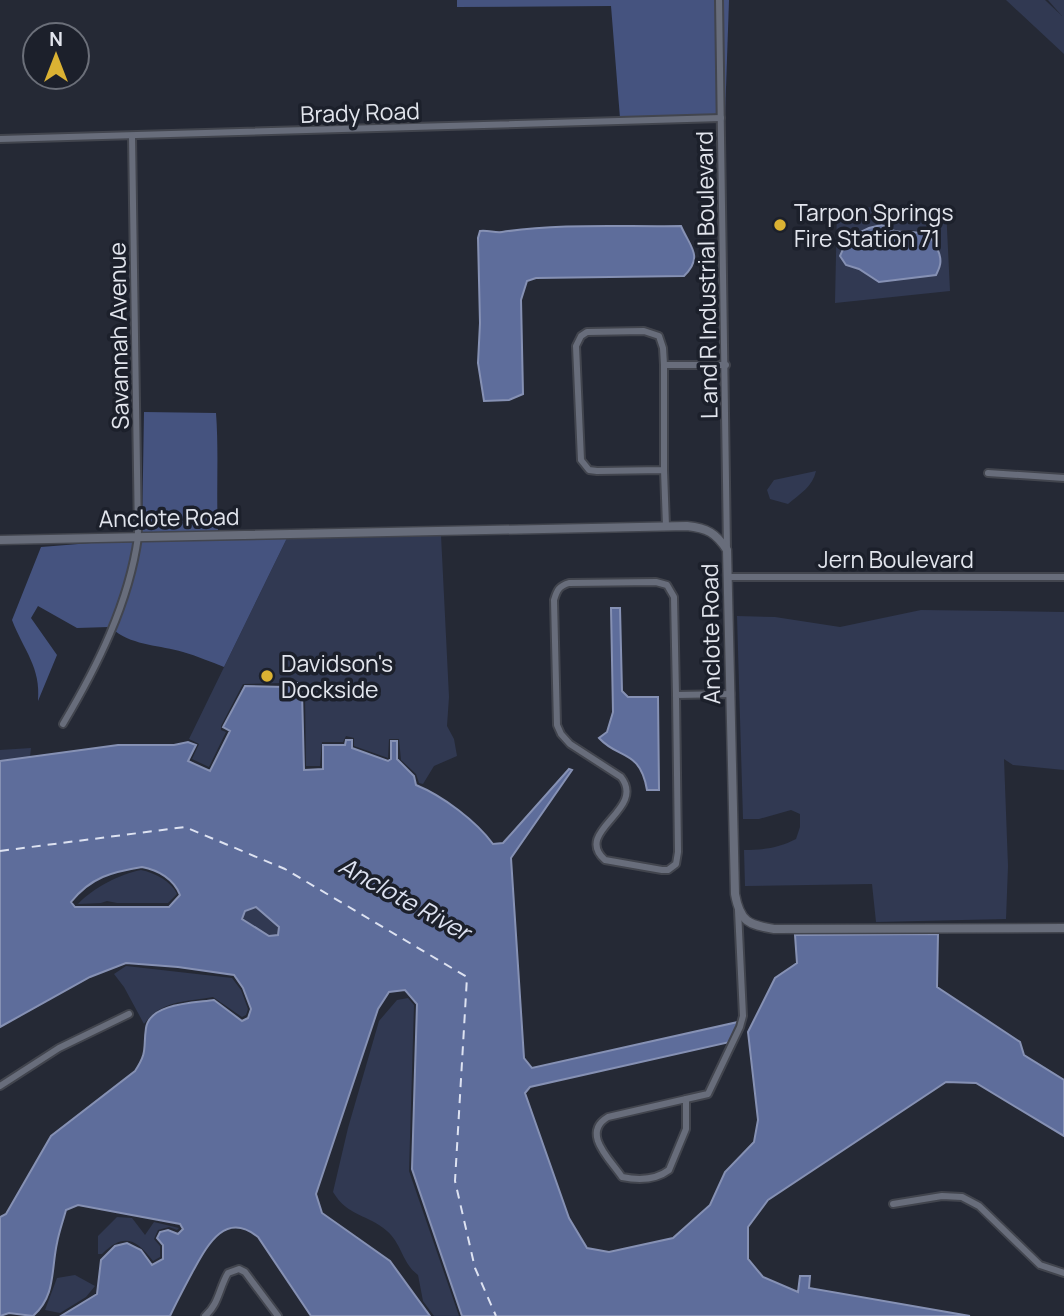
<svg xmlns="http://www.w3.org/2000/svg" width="1064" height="1316" font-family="Manrope,sans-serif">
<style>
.green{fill:#313952;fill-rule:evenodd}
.forest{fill:#45537f}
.water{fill:#5e6d9b;stroke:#8691b4;stroke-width:2;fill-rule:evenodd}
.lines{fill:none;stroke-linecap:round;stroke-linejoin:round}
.ferry{stroke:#dde2f1;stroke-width:2;stroke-dasharray:9 7;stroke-linecap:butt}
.minor-casing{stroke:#42454e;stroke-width:10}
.tertiary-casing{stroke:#42454e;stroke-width:11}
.minor{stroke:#686d7b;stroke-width:6}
.tertiary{stroke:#686d7b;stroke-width:8}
.poi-dot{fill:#dbb233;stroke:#1c202b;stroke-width:2.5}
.labels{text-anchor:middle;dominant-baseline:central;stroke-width:7;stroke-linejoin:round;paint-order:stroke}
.street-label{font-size:23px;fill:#e2e5ed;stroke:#1c202b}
.poi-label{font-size:23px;fill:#e2e5ed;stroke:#1c202b;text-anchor:start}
.water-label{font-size:24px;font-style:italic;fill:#dde2f1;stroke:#1c202b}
</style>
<rect width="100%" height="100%" fill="#252935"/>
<!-- green -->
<g class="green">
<polygon points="1006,0 1045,0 1062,16 1048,0 1064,0 1064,54"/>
<path d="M837,207L946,208L950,291L835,303ZM887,227C894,231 900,230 909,230C931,231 936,247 941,265L936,275L855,267L869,229Z"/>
<path d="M816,471C813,486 800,494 788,504L770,499L767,490L774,480Z"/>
<path d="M441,535L449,697L447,726L454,739L457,756L434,766L423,784L419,783L416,774L401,760L399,739H389L388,758L354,746V738L346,736L343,742H322L320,766H306L305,692C297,681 302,680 285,679L282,683L243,684L221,726V730L226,732L209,767L192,759L199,744L189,739L287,538Z"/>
<path d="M921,610L1064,612V770L1013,765L1004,759L1008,866L1006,919L876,922L872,884L745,886L744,850C763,850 779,848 796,839L800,827V814L791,810L759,819H743L737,616L775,617L840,627Z"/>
<polygon points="31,748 30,757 0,761 0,750"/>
<path d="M141,870C155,873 171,881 177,894L168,903H117L107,901L101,903L78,904C93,888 120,874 141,870Z"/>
<polygon points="256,907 280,927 278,935 269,936 241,919 245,911"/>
<path d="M126,966L232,978L241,990L248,1009L246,1015L242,1017L213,997C186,1002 161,1000 144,1024L124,987L114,974Z"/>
<path d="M408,998L414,1005L409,1171L459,1316H434L423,1301L418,1275C402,1263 402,1244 387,1231C368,1214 348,1217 333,1192L348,1128L379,1021L397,1000Z"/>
<path d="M117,1217L132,1218L145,1235L154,1222L179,1228L177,1230L169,1227L158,1230L154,1239L160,1246V1257L153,1261C136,1238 123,1233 102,1254H98V1236Z"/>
<polygon points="75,1275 95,1286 86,1297 60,1313 45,1310 57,1278"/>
</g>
<!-- forest -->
<g class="forest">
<polygon points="457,0 716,0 718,115 620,118 611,6 457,7"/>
<polygon points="722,0 729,0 725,117"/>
<path d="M144,412L216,413C219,453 216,491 218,531L142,533Z"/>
<path d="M287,538L224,667C211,662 197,656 183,652C160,645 135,646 115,631L138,561L141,541Z"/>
<path d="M116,541H134L132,559L109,627L77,628L38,606L31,618L57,655L38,701C41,667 24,651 12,620L41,547Z"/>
</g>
<!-- water -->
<g class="water">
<path d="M881,225C885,226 888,229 891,230C911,236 928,223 939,253C942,262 940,267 936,275L879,282L859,269L846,265L840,256L848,238L869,228Z"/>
<path d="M681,226C690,247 704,256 684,276L536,278L527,281L521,300L523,394L509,400L484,401L478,363L480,323L478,238L480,231C488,230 495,233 502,232C560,223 622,227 681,226Z"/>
<path d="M611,608H620L622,691L628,697H658L659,790H647C640,749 619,760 599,738L607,732L613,712Z"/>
<path d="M285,683H297V692H302L304,770L323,769V745H345L346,740H352V748L388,761L391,759V741H397V759L414,776L416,785C443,796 476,821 493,844L503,843L569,769L572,770L511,858L524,1058L532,1068L738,1022L730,1042L530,1087L525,1093L569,1218L587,1248L609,1252L673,1238L710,1205L725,1172L754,1142L758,1120L748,1032L775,978L797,963L795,935L938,934L937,987L1020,1042L1024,1055L1064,1080V1136L976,1083L946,1082L768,1200L748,1227V1259L763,1277L798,1292L800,1276H810L809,1288L970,1316H462L412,1169L417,1004L405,990L389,992L378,1009L316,1194L322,1213L390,1261L430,1316H311L258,1237C225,1210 207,1246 193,1271C185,1286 177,1301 170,1316H61L97,1294L101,1260L115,1246L127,1243L141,1250L152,1265L163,1259V1245L157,1238L160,1232L168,1230L178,1234L183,1229L180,1224L78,1205L66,1210C63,1221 59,1232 57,1243C51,1270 56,1296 33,1316L9,1313L0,1316V1217L6,1214L51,1136L135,1071C148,1051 143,1049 146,1028C150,1003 194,1003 214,1000L242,1021L248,1018L251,1009L243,988L234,975L178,967L126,963L90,977L0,1027V761L118,745H174L188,742L196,745L188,761L210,771L230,731L223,727L245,686L285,687ZM142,867C158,870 174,879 180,895L169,907H75L71,902C91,877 112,872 142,867ZM256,907L279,927L278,935L269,936L242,919L245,911Z"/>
</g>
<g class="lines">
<!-- ferry -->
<polyline class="ferry" points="0,851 185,827 285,869 467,977 455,1181 475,1268 496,1316"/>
<!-- minor casing -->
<g class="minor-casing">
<g id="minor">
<polyline points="719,0 727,550"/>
<polyline points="0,139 721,118"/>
<polyline points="664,365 726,365"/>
<polyline points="664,470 664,365 663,348 659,336 644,331 587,332 581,336 576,346 581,460 589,470 597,471 664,470 666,526"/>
<polyline points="988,473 1064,478"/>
<polyline points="728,577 1064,577"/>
<path d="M676,695L678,852L676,864L668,870H662L605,860C572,831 647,810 621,777L570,744L561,734L557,725L554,600C557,590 559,586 569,583L656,582L667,585L674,597L676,695L731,694"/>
<path d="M63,724C97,667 129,603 138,537L132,136"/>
<polyline points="0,1086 59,1048 129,1014"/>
<path d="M686,1099V1129L669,1170C656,1180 637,1180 622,1177C609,1158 581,1133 608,1117Z"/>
<polyline points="686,1099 708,1094 740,1027 743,1016 738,910"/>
<polyline points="893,1204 942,1196 962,1197 979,1206 1040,1265 1064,1273"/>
<path d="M205,1316C219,1304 219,1288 228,1273L239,1269L245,1272L278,1316"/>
</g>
</g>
<!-- tertiary casing -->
<g class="tertiary-casing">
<path id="tertiary" d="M0,540L687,526C707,528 716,533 727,550L735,894C740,922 749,925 774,929L1064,928"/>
</g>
<!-- minor -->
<use href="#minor" class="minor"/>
<!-- tertiary -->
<use href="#tertiary" class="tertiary"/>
</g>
<!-- markers -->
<g class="poi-dot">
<circle cx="780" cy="225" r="7"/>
<circle cx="267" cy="676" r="7"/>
</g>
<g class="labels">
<!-- street labels -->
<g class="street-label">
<text transform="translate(360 112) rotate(-2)">Brady Road</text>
<text transform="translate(706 275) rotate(-91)">L and R Industrial Boulevard</text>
<text transform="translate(118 336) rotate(-91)">Savannah Avenue</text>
<text transform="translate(169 517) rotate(-1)">Anclote Road</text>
<text x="896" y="559">Jern Boulevard</text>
<text transform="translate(710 634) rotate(-91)">Anclote Road</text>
</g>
<!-- poi labels -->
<g class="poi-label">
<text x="794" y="212">Tarpon Springs<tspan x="794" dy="26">Fire Station 71</tspan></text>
<text x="281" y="663">Davidson's<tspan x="281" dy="26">Dockside</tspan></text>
</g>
<!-- water labels -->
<g class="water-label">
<text transform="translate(405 898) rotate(29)">Anclote River</text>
</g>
</g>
<!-- north arrow -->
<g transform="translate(56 56)"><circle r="33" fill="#1c202b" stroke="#6b6f79" stroke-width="2"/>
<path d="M0-5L12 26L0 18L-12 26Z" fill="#dbb233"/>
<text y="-10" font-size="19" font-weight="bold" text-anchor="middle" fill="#e2e5ed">N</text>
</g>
</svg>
